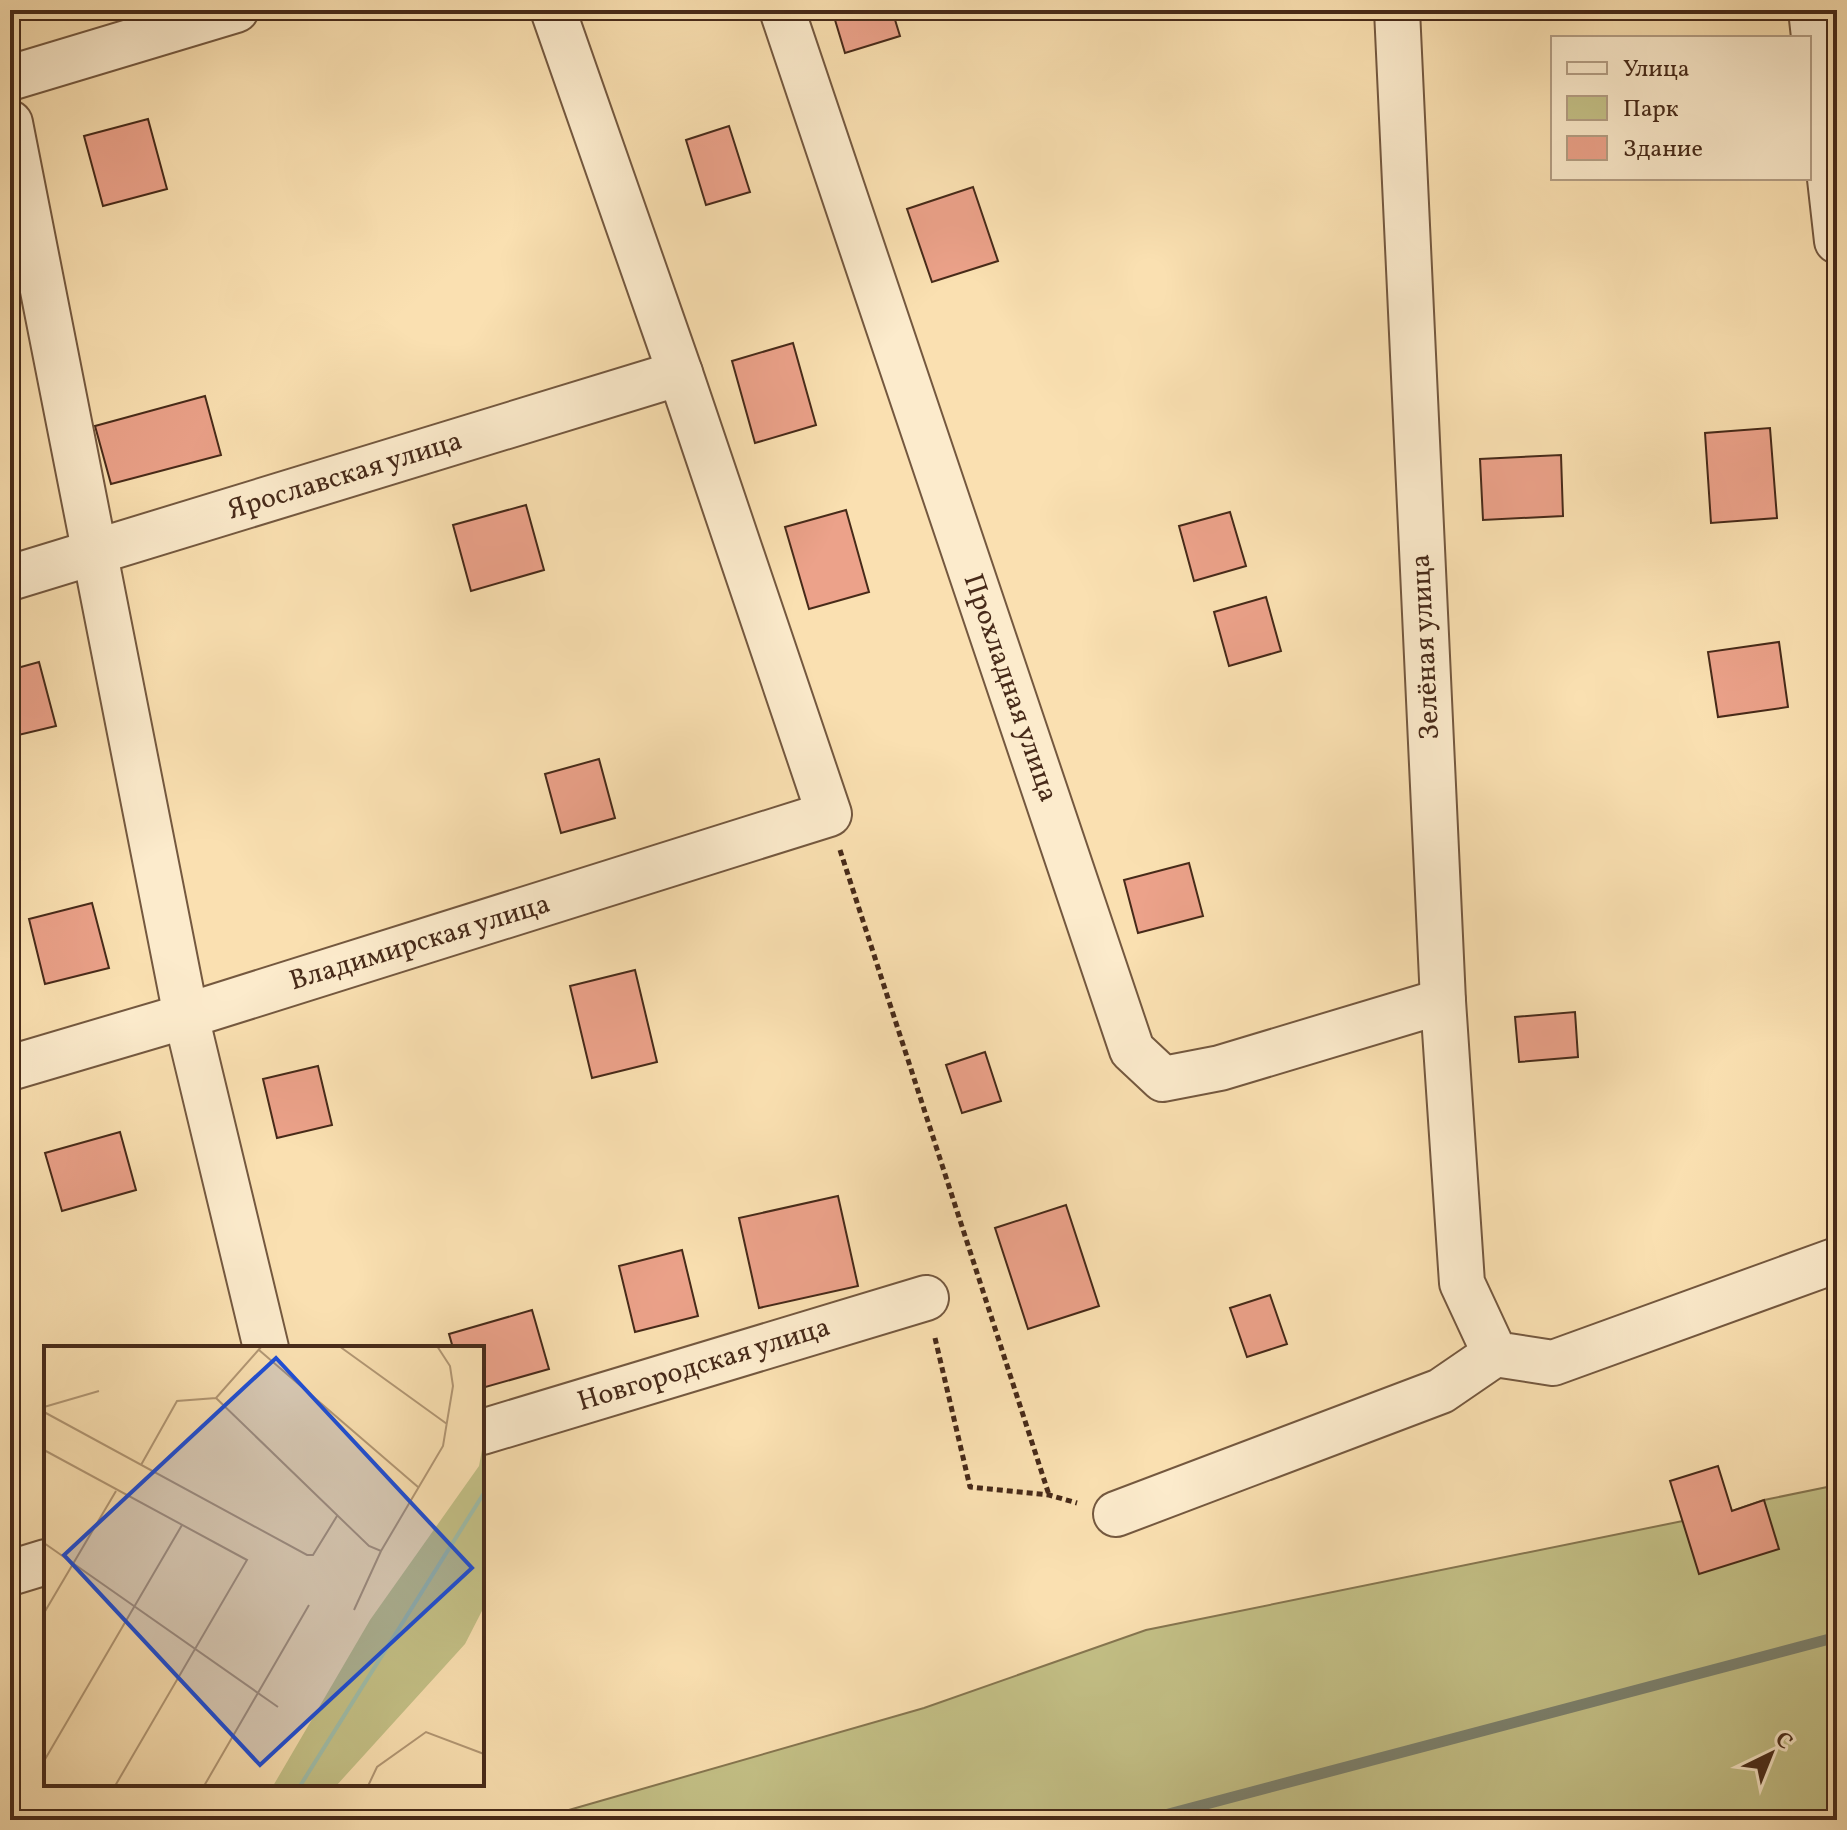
<svg xmlns="http://www.w3.org/2000/svg" width="1847" height="1830" font-family="Vollkorn,serif">
<style>
.green{fill:#c4c187;stroke:#867650;stroke-width:2}
.lines{fill:none;stroke-linecap:round;stroke-linejoin:round}
.stream{stroke:#7c826f;stroke-width:11}
.building{fill:#eca28a;stroke:#472a19;stroke-width:2}
.minor-casing{stroke:#74583f;stroke-width:48}
.path{stroke:#472a19;stroke-width:5;stroke-dasharray:6 4;stroke-linecap:butt}
.minor{stroke:#fcebcc;stroke-width:44}
.labels{text-anchor:middle;dominant-baseline:central;stroke-width:8;stroke-linejoin:round;paint-order:stroke}
.street-label{font-size:28px;fill:#472a19;stroke:#fcebcc}
.inset-river{fill:none;stroke:#9fbda9;stroke-width:4}
.inset-road{fill:none;stroke:#b29774;stroke-width:2}
.view{fill:#1d4ed8;fill-opacity:0.15;stroke:#1d4ed8;stroke-width:4}
.inset-edge{fill:none;stroke:#472a19;stroke-width:4}
</style>
<rect width="100%" height="100%" fill="#fae0b1"/>
<filter id="stains"><feTurbulence type="fractalNoise" baseFrequency=".0025" numOctaves="4"/><feColorMatrix values="0 0 0 0 .2 0 0 0 0 .09 0 0 0 0 .02 0 0 0 .5 -.17"/></filter>
<radialGradient id="worn" r=".72"><stop offset=".6" stop-color="#630" stop-opacity="0"/><stop offset="1" stop-color="#630" stop-opacity=".3"/></radialGradient>
<!-- green -->
<polygon class="green" points="1837,1485 1837,1820 534,1820 924,1708 1146,1630 1732,1511 1764,1500"/>
<g class="lines">
<!-- stream -->
<polyline class="stream" points="1146,1820 1837,1637"/>
</g>
<!-- building -->
<g class="building">
<polygon points="832,10 892,10 900,36 845,53"/>
<polygon points="148,119 167,189 103,206 84,136"/>
<polygon points="729,126 750,192 706,205 686,140"/>
<polygon points="973,187 998,261 932,282 907,209"/>
<polygon points="793,343 816,425 755,443 732,361"/>
<polygon points="205,396 221,455 111,484 95,426"/>
<polygon points="1770,428 1777,518 1711,523 1705,433"/>
<polygon points="1561,455 1563,516 1483,520 1480,459"/>
<polygon points="526,505 544,570 471,591 453,525"/>
<polygon points="846,510 869,592 809,609 785,527"/>
<polygon points="1230,512 1246,566 1194,581 1179,526"/>
<polygon points="1266,597 1281,651 1229,666 1214,612"/>
<polygon points="1779,642 1788,707 1718,717 1708,652"/>
<polygon points="39,662 56,726 10,737 10,670"/>
<polygon points="599,759 615,818 561,833 545,774"/>
<polygon points="1189,863 1203,916 1138,933 1124,880"/>
<polygon points="92,903 109,968 45,984 29,919"/>
<polygon points="635,970 657,1062 592,1078 570,986"/>
<polygon points="1575,1012 1578,1057 1519,1062 1515,1017"/>
<polygon points="985,1052 1001,1101 962,1113 946,1065"/>
<polygon points="318,1066 332,1125 277,1138 263,1079"/>
<polygon points="120,1132 136,1190 62,1211 45,1153"/>
<polygon points="838,1196 858,1286 759,1308 739,1218"/>
<polygon points="1066,1205 1099,1306 1028,1329 995,1228"/>
<polygon points="682,1250 698,1316 635,1332 619,1266"/>
<polygon points="1270,1295 1287,1344 1247,1357 1230,1308"/>
<polygon points="532,1310 549,1369 482,1388 482,1348 453,1348 449,1334"/>
<polygon points="1718,1466 1732,1511 1764,1500 1779,1549 1699,1574 1670,1481"/>
</g>
<g class="lines">
<!-- minor casing -->
<g class="minor-casing">
<g id="minor">
<polyline points="782,10 1132,1050 1163,1079 1220,1068 1443,1001"/>
<polyline points="1397,10 1443,1001 1462,1283 1495,1354 1553,1363 1837,1260"/>
<polyline points="1811,10 1837,241"/>
<polyline points="10,78 236,10"/>
<polyline points="10,123 186,1016 266,1348"/>
<polyline points="10,578 680,373"/>
<polyline points="10,1068 186,1016 829,814 680,373 553,10"/>
<polyline points="482,1432 926,1298"/>
<polyline points="1116,1514 1441,1391 1495,1354"/>
<polyline points="10,1573 46,1562"/>
</g>
</g>
<!-- path -->
<g class="path">
<polyline points="840,850 1049,1495"/>
<polyline points="935,1338 970,1487 1049,1495 1077,1503"/>
</g>
<!-- minor -->
<use href="#minor" class="minor"/>
</g>
<g class="labels">
<!-- street labels -->
<g class="street-label">
<text transform="translate(345 476) rotate(-17)">Ярославская улица</text>
<text transform="translate(1426 647) rotate(-93)">Зелёная улица</text>
<text transform="translate(1010 688) rotate(71)">Прохладная улица</text>
<text transform="translate(420 943) rotate(-17)">Владимирская улица</text>
<text transform="translate(704 1365) rotate(-17)">Новгородская улица</text>
</g>
</g>
<!-- overview -->
<g transform="translate(44 1346)">
<rect width="440" height="440" fill="#fae0b1"/>
<path d="M440,93V261L421,298L292,440H229L326,274L435,120Z" fill="#c4c187"/>
<path class="inset-river" d="M256,440L440,147"/>
<path class="inset-road" d="M295,0L403,78M215,4L374,141M172,52L325,200L337,205L399,100L409,40L406,20L393,0M0,61L55,45M0,66L263,209H269L293,170M0,104L203,214L71,440M97,119L133,55L172,52L218,0M0,197L234,361M310,264L337,205M0,267L72,145M0,415L138,179M160,440L265,259M324,440L333,421L382,386L440,408"/>
<path class="view" d="M232,12L428,222L216,419L20,209Z"/>
<rect width="440" height="440" class="inset-edge"/>
</g>
<!-- margin -->
<rect width="1847" height="1830" fill="none" stroke="#fae0b1" stroke-width="40"/>
<rect x="12" y="12" width="1823" height="1806" fill="none" stroke="#472a19" stroke-width="4"/>
<rect x="20" y="20" width="1807" height="1790" fill="none" stroke="#472a19" stroke-width="2"/>
<!-- legend -->
<rect x="1551" y="36" width="260" height="144" fill="#fcebcc" stroke="#b49e84" stroke-width="2"/>
<rect x="1567" y="62" width="40" height="12" fill="#fcebcc" stroke="#b49e84" stroke-width="2"/>
<text x="1623" y="76" font-size="24" fill="#472a19">Улица</text>
<rect x="1567" y="96" width="40" height="24" fill="#c4c187" stroke="#b49e84" stroke-width="2"/>
<text x="1623" y="116" font-size="24" fill="#472a19">Парк</text>
<rect x="1567" y="136" width="40" height="24" fill="#eca28a" stroke="#b49e84" stroke-width="2"/>
<text x="1623" y="156" font-size="24" fill="#472a19">Здание</text>
<!-- north arrow -->
<g transform="translate(1771 1754) rotate(43)" stroke="#fcebcc" stroke-width="6" paint-order="stroke">
<path d="M0-6L14 30L0 20L-14 30Z" fill="#472a19"/>
<text y="-12" font-size="22" font-weight="bold" text-anchor="middle" fill="#472a19">С</text>
</g>
<rect width="100%" height="100%" filter="url(#stains)"/>
<rect width="100%" height="100%" fill="url(#worn)"/>
</svg>
